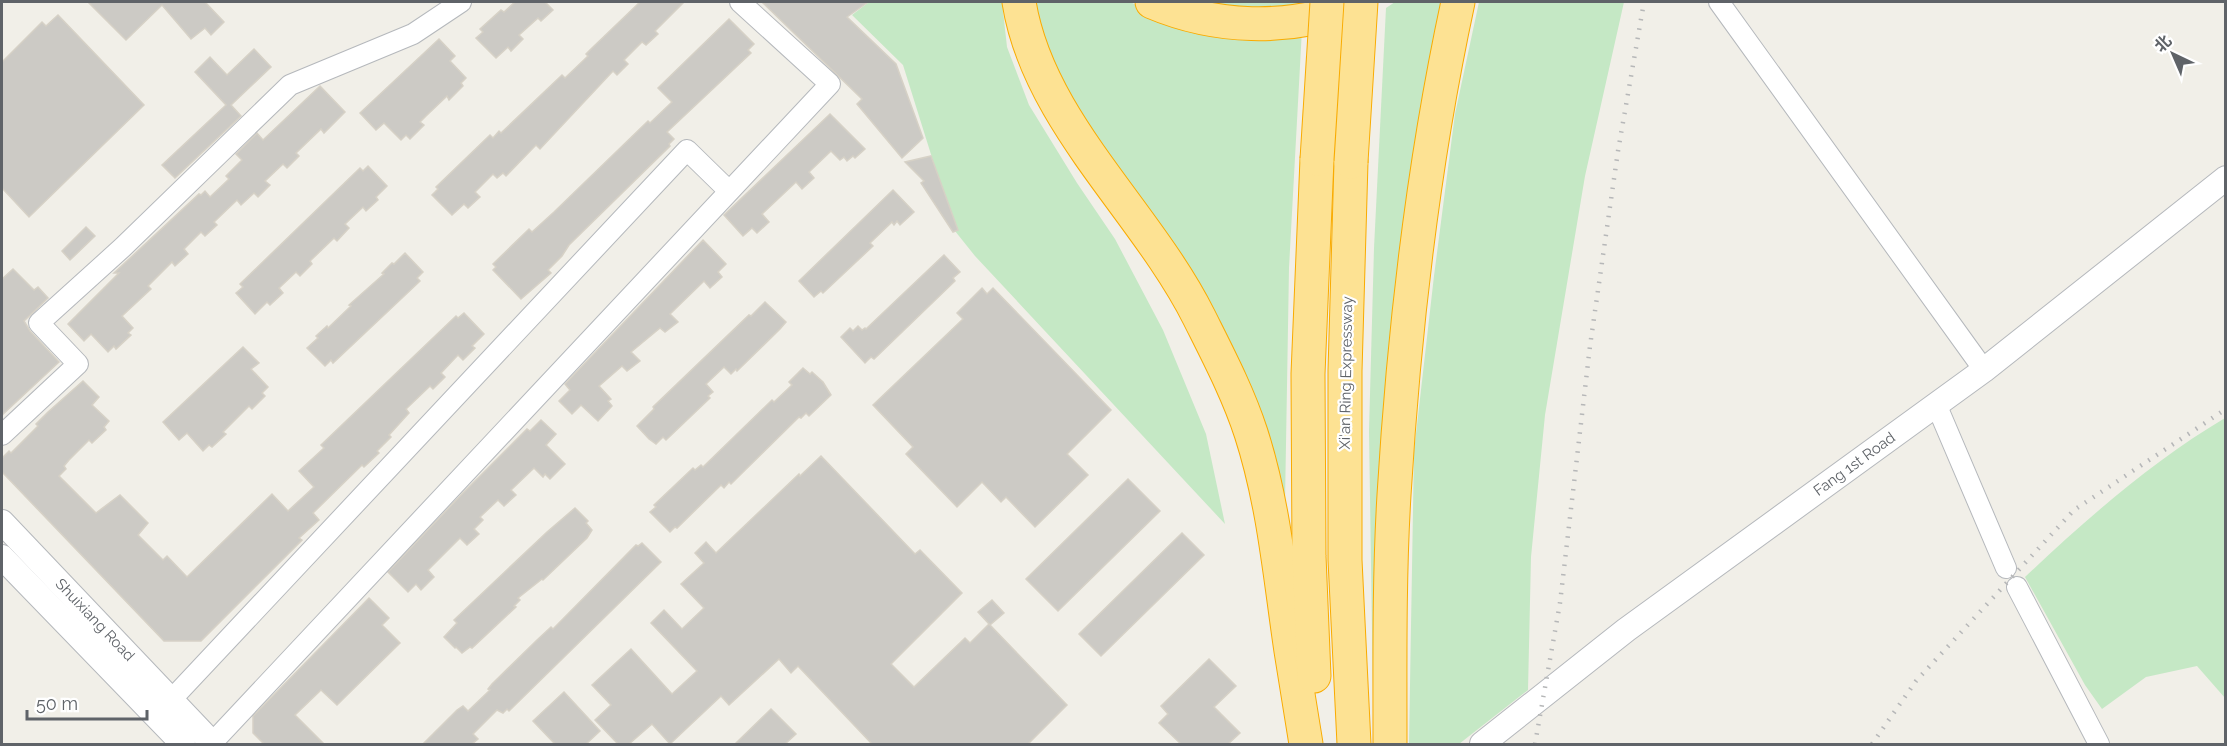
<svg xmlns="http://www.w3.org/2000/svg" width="2227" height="746" font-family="Raleway,'Noto Sans SC',sans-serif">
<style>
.green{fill:#c5e8c5}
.building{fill:#cccac5;stroke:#d6d1c6;stroke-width:1.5}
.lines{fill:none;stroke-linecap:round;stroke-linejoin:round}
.minor-casing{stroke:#b5b8bc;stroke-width:22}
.tertiary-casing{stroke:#b5b8bc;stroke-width:26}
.motorway-casing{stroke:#f9ab00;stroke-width:35}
.minor{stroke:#fff;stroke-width:20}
.tertiary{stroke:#fff;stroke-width:24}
.motorway{stroke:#fde293;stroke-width:33}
.rail{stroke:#b6b7b8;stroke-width:4.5;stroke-dasharray:1.5 8;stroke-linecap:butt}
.motorway-bridge-casing{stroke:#f9ab00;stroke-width:35;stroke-linecap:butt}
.motorway-bridge{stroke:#fde293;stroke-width:33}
.labels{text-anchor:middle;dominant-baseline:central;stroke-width:4.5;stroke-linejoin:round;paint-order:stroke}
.street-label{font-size:15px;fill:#5f6368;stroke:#fff}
</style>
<rect width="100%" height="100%" fill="#f1efe8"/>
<!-- green -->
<g class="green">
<polygon points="869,2 1002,2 1007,47 1029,105 1077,183 1115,239 1163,330 1206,434 1225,524 975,256 955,231 903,65 852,15"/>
<polygon points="1032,2 1130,2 1174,22 1302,29 1289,268 1285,503 1053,72"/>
<polygon points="1176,2 1302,2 1302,7 1296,13"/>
<polygon points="1395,2 1450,2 1380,698 1373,697 1369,431 1374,248 1386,8"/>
<polygon points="1479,2 1624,2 1585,176 1545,415 1531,557 1528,690 1459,744 1409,744 1414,451 1434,276 1455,114"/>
<path d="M2225,418V698L2197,666L2146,677L2102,709L2085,685L2025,577C2085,520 2154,460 2225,418Z"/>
</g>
<!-- building -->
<g class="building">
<polygon points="88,2 205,2 224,22 211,35 205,28 191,39 162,5 126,40"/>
<polygon points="515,2 545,2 553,10 541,21 538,18 519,35 523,39 511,51 508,47 496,58 476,38 483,32 480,29 501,10 504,12"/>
<polygon points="640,2 684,2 655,31 658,34 646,45 642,42 624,60 628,64 617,75 613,71 540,149 536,145 506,176 503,173 497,178 493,174 475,192 480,197 468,208 464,204 452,215 432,195 438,189 436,187 490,135 493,138 499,131 501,133 562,75 565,78 588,56 586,54 592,48"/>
<polygon points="762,2 868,2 847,17 896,64 923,138 902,158 857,104 862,99"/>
<polygon points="58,15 144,105 29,217 2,188 2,62 42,22 46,26"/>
<polygon points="729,19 754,44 748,50 751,53 667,132 674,139 669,144 670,146 569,245 562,256 548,270 551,273 521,299 493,270 496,267 493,264 529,229 532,232 554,212 648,121 650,123 672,102 658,88"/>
<polygon points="439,39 455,56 450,61 466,78 461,83 463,86 449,100 447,96 426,116 420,122 424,125 410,139 406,135 401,140 384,123 376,130 360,113"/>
<polygon points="254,49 271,67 231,105 241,116 175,178 162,165 226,105 195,72 210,57 227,75"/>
<polygon points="320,86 345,112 324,133 321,129 296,153 299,156 287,168 283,164 265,181 270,185 258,197 254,193 241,205 237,200 214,222 217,225 205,236 201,232 184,249 188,254 175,266 172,262 148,286 151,289 122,316 133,328 128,333 131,335 116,349 114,346 108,352 91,334 84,341 68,324 119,273 114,273 199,194 201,195 205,191 210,197 229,179 226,176 242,160 236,154 257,133 263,140"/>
<polygon points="830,114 865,149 855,158 853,156 847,161 844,157 840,160 831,151 809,172 814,178 802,189 796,182 762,214 769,222 757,233 752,228 743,236 724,215"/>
<polygon points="931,156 958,230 953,232 921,183 924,181 905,162"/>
<polygon points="368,166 387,186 376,197 378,200 366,211 363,207 345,224 349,228 337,241 334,238 310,261 312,264 300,276 296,272 279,288 283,293 270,305 267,302 255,314 236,293 243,287 240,284 360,168 363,171"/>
<polygon points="893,190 914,212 900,225 897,221 894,225 892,222 870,243 873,246 823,293 821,291 814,297 799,281"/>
<polygon points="86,227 95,236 70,260 62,251"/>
<polygon points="703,240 726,264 718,272 722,277 710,288 704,281 670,314 678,322 665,332 660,328 631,352 640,361 627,371 622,366 599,386 611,399 608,401 612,406 598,421 581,405 572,414 559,401 570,390 565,384"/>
<polygon points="405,253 423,272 417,278 420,281 333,363 331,360 325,366 307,348 318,338 316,336 327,326 328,328 351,306 349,305 384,274 382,273 392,263 394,264"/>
<polygon points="944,255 960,272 953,278 955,281 874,359 871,357 865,363 841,337 850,328 853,331 858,326 862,330 865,328 866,329"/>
<polygon points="13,269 34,290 38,287 48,298 24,321 30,331 59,362 2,415 2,279"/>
<polygon points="982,288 987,294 993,288 1111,410 1067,454 1088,475 1035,527 1006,497 1001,502 982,482 957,507 906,454 913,447 873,405 963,319 957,313"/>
<polygon points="765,302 786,322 780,329 737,371 736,369 731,374 724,367 706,384 713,392 708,396 710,398 666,440 663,437 656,444 649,439 637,426 654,409 653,407 749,315 751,316"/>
<polygon points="464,313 484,334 472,346 475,348 463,360 458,355 441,373 445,377 433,389 430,386 406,409 409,413 389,435 391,437 377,451 379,453 364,467 362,465 313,513 319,520 299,538 302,540 201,641 164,641 2,472 2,458 9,451 11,453 38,426 36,424 48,412 83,381 99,397 92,405 109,421 104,427 106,430 92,443 89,440 69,460 64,466 66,469 59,476 96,513 120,495 148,523 138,535 163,560 167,556 187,577 272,494 288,511 314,487 299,471 324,448 321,445 456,316 458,318"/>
<polygon points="243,347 259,363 251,369 268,387 262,393 265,396 252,409 249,406 223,432 226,434 212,447 209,445 203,451 187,433 179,440 163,422"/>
<polygon points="803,368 810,374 812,372 823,382 831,395 809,416 806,413 801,418 799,417 731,484 729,482 724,488 721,485 677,528 675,527 670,532 650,512 656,507 654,505 693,468 695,470 701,465 703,467 772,400 774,402 792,385 789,382"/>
<polygon points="541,420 556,434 546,445 565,464 550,479 545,474 543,477 534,468 511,490 516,495 504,506 498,500 480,517 483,520 474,529 479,534 467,545 460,538 428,570 434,577 421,590 416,584 408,592 388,572 462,494 527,429 530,431"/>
<polygon points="821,456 915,554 920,550 962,593 891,664 914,687 965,638 970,643 989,624 978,612 992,600 1004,613 990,625 1067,705 1028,744 872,744 798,666 791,673 779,659 729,705 721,696 670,744 652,724 629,744 618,744 595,720 611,705 592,685 631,649 672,694 697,671 651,623 664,610 682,629 704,608 681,584 704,563 695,553 706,542 716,553 799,474 800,476"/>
<polygon points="1128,479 1160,511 1058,611 1026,579"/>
<polygon points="575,508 588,521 586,523 592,530 587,538 543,580 542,579 518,598 520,600 514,606 516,607 472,648 470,647 462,653 456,647 455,648 444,637 457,623 454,620 547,532"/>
<polygon points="1182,533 1204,555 1101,656 1079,634"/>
<polygon points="642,543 661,562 509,711 507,709 503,713 497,710 473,734 478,739 472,744 423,744 457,710 463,706 468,711 490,690 488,689 492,684 537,640 551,627 553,629 636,545 638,546"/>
<polygon points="369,598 389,618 382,625 400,643 337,705 321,690 295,715 324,744 264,744 253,733 253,716"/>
<polygon points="1209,659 1236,686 1214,707 1240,733 1228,744 1181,744 1159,723 1168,714 1161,706"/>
<polygon points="564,692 600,731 586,744 555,744 533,721"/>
<polygon points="771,709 796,734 785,744 735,744"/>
</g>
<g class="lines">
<!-- minor casing -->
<g class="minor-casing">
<g id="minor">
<polyline points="1719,2 1984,370"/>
<polyline points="1936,404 2006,568"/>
<polyline points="2,435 78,364 39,323 123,247 290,85 413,34 461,2"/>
<polyline points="2017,587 2099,744"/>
<polyline points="171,700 687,150 729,191"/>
<polyline points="212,743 830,84 740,2"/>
</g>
</g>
<!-- tertiary casing -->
<g class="tertiary-casing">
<g id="tertiary">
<path id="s1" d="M2,522L213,744"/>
<polyline points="2,557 183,744"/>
<path id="s2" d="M1482,744L1626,630L1984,370L2226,178"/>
</g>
</g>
<!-- motorway casing -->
<g class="motorway-casing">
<g id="motorway">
<path d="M1019,2C1038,121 1146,211 1199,317C1218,355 1238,393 1251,433C1274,504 1280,577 1291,651C1296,682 1301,713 1306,744"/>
<path d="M1152,2C1216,29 1287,31 1352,7"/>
<polyline points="1351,162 1345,371 1345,560 1354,744"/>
<polyline points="1314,676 1309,556 1308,374 1317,159"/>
<path d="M1390,744C1390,662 1389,578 1394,495C1404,329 1423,164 1458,2"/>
</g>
</g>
<!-- minor -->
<use href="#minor" class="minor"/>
<!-- tertiary -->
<use href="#tertiary" class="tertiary"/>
<!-- motorway -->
<use href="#motorway" class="motorway"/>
<!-- rail -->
<g class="rail">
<polyline points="1535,744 1560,603 1590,346 1618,151 1644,2"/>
<polyline points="1872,744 1916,681 2074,510 2226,409"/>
</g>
<!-- motorway-bridge casing -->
<g class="motorway-bridge-casing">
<g id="motorway-bridge">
<polyline points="1317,159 1327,2"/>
<polyline points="1351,162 1361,2"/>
</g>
</g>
<!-- motorway-bridge -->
<use href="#motorway-bridge" class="motorway-bridge"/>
</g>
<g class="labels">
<!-- street labels -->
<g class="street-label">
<text transform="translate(1346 373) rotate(-89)">Xi'an Ring Expressway</text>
<text stroke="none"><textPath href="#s2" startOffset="466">Fang 1st Road</textPath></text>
<text stroke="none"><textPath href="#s1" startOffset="135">Shuixiang Road</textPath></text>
</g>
</g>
<!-- border -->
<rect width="2227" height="746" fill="none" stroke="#5f6368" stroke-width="6"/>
<!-- north arrow -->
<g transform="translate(2173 54) rotate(316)" stroke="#ffffff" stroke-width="4.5" paint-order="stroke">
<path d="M0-4.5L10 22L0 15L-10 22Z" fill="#5f6368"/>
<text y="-9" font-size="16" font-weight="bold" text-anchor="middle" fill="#5f6368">北</text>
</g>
<!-- scale -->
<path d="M27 710v9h120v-9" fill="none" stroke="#5f6368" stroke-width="3"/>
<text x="36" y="710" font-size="18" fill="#5f6368" stroke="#ffffff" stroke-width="4.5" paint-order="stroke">50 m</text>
</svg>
